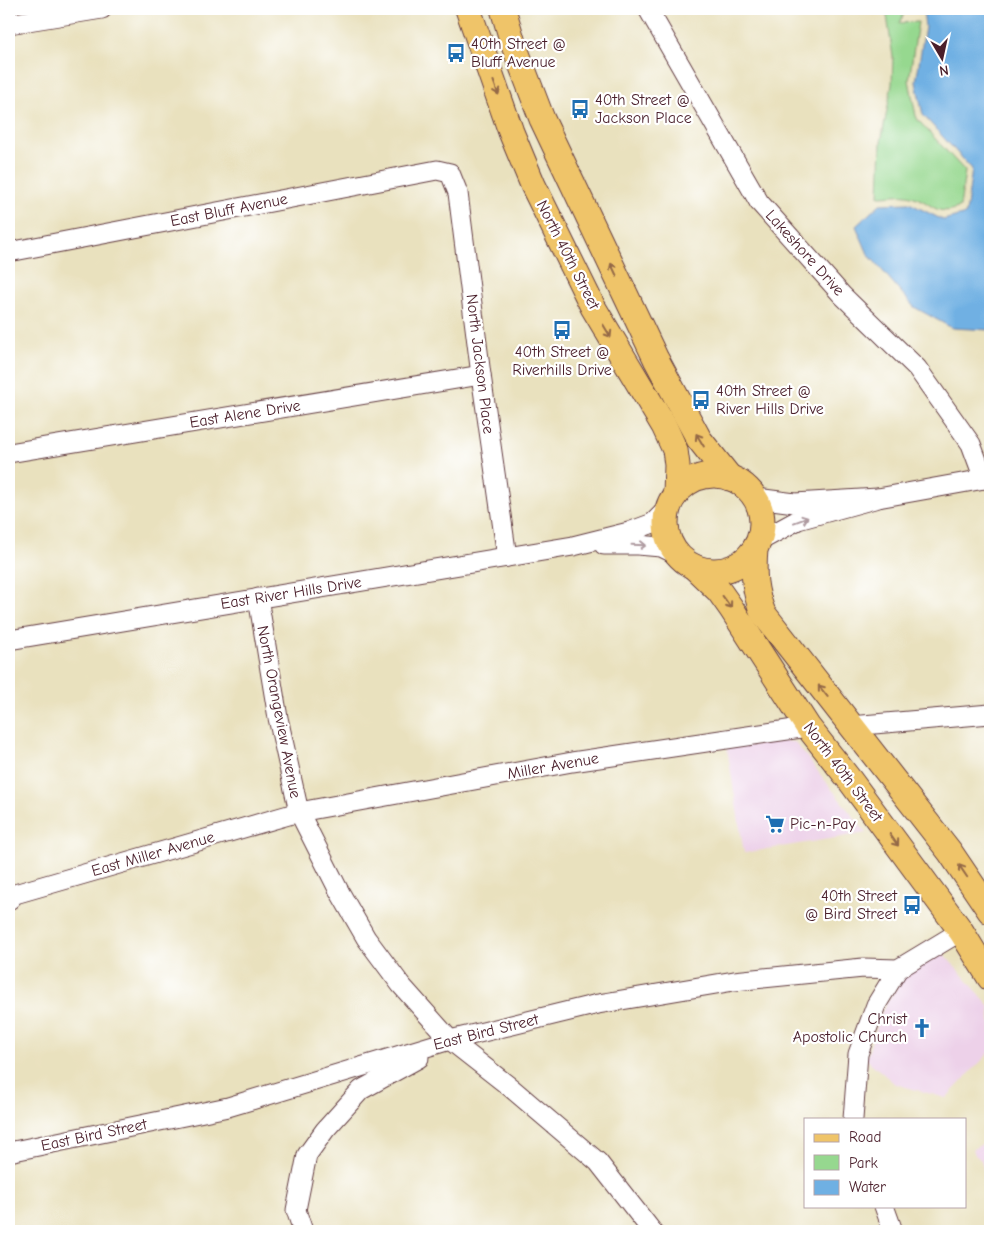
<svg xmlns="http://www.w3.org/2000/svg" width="999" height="1240" font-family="'Comic Neue',sans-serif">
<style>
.built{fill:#edd1e9}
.green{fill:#96d88f;stroke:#707c5d}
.water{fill:#6fb0e3;stroke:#5c6887}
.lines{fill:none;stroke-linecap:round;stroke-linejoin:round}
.minor-casing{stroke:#623c41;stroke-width:21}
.major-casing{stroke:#623c41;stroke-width:27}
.minor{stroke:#fff;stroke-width:19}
.major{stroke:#efc469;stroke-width:25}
.oneway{stroke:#946947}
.oneway2{stroke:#ae9aa0}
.labels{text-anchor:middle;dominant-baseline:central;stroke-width:4.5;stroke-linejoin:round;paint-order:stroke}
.poi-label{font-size:16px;fill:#4a1f2b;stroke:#fff;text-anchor:start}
.street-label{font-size:16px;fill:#4a1f2b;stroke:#fff}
</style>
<rect width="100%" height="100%" fill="#fff"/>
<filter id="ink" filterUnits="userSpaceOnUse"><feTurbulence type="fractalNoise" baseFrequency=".02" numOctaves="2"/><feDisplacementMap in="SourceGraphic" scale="10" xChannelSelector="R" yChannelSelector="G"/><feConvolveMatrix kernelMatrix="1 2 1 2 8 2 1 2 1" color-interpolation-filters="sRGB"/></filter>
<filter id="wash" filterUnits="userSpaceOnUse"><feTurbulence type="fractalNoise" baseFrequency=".0096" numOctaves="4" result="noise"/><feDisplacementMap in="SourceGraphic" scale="20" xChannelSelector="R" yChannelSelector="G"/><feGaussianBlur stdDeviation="1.12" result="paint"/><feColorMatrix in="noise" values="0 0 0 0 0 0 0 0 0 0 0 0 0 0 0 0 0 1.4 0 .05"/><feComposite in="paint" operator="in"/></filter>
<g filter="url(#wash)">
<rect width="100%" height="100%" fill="#e9e1be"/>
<!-- built -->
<g class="built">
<polygon points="784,741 795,742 866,833 744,853 727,748"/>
<polygon points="943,953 990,1006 990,1052 946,1098 895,1084 866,1059 883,1009 904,976"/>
<polygon points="990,1140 990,1187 985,1176 981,1160 975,1155 973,1149"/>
</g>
<!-- green -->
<path class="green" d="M886,9H907L899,23L918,22L909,80L916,116L918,120L965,171L960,207C935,218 933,202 911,196C902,193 889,196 879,196L881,142L892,84L893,57Z"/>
<!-- water -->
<polygon class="water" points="923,9 990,9 990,330 952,328 914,307 868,254 856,226 880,204 909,203 943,220 966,214 972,169 923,115 916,82 925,27"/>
</g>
<g filter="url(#ink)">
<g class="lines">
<!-- minor casing -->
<g class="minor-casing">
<g id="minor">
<polyline points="648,9 759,202 842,295 917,368 971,444 984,479"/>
<polyline points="9,24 102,9"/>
<polyline points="9,252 437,170 450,173 458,193 481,375 507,557"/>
<polyline points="9,453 481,375"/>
<polyline points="756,498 795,503 878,498 798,520 758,542"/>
<polyline points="878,498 990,478"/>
<polyline points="604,545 638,545 661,547 678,555"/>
<polyline points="258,598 278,718 299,812 339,891 366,938 401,985 450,1040 510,1087 598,1162 652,1231"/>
<polyline points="9,640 573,546 629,532 653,523 669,507"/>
<polyline points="851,726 990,714"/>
<polyline points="9,900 15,894 299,812 572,762 808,727"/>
<polyline points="853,1119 858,1054 876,1005 898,969"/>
<polyline points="9,1152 228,1107 450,1040 598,1004 734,981 863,968 898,969 961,931"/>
<polyline points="884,1206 893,1231"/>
<polyline points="303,1231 296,1210 307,1155 325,1130 361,1090 419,1058"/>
</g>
</g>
<!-- major casing -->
<g class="major-casing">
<g id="major">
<polyline points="468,9 511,132 533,185 593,307 664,426 675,450 677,465 676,494"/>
<polyline points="503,9 513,43 542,119 656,359 699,439 730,478"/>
<circle cx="714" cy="523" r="48"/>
<path d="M755,549C753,574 754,590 763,613L950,852L990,911"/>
<polyline points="694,567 719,591 731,608 808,727 849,779 961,931 990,978"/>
</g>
</g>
<!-- minor -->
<use href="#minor" class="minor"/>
<!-- major -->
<use href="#major" class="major"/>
</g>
<!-- one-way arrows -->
<defs><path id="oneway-shaft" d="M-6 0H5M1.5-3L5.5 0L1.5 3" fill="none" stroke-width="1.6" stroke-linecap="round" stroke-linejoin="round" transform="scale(1.25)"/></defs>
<g class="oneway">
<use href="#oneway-shaft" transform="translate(496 88) rotate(70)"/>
<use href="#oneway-shaft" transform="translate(614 270) rotate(-115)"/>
<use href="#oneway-shaft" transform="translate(607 331) rotate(59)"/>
<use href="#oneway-shaft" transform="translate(700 440) rotate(-121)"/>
<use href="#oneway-shaft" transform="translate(727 602) rotate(54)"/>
<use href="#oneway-shaft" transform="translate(823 691) rotate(-128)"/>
<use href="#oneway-shaft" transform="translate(894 840) rotate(54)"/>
<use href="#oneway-shaft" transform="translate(963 871) rotate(-124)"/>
</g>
<g class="oneway2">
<use href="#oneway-shaft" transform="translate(801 520) rotate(-20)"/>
<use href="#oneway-shaft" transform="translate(639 545) rotate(2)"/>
</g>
</g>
<!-- icons -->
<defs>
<g id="bus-bare" transform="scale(1.5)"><path d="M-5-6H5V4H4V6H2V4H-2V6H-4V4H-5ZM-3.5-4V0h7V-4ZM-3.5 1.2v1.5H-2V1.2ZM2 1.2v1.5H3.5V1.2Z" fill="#1f6fb2" stroke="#fff" stroke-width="2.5" paint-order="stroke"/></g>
<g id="supermarket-bare" transform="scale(1.5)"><path d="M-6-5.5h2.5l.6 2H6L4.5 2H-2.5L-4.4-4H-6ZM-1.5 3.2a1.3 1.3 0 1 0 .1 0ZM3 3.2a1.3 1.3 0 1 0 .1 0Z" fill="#1f6fb2" stroke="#fff" stroke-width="2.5" paint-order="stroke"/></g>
<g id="church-bare" transform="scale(1.5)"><path d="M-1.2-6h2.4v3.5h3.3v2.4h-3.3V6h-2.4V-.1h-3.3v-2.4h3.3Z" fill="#1f6fb2" stroke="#fff" stroke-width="2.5" paint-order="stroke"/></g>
</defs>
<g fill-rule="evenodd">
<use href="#bus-bare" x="456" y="53"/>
<use href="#bus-bare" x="580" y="109"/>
<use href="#bus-bare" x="562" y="330"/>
<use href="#bus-bare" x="701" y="400"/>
<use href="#supermarket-bare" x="775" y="824"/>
<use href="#bus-bare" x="912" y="905"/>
<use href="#church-bare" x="922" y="1028"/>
</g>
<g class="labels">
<!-- poi labels -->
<g class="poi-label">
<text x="471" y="44">40th Street @<tspan x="471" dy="18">Bluff Avenue</tspan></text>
<text x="595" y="100">40th Street @<tspan x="595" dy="18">Jackson Place</tspan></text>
<text x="562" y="352" text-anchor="middle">40th Street @<tspan x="562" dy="18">Riverhills Drive</tspan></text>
<text x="716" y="391">40th Street @<tspan x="716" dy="18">River Hills Drive</tspan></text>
<text x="790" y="824">Pic-n-Pay</text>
<text x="897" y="896" text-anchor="end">40th Street<tspan x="897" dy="18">@ Bird Street</tspan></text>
<text x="907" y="1019" text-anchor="end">Christ<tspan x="907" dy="18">Apostolic Church</tspan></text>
</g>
<!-- street labels -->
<g class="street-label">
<text transform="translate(229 210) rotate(-11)">East Bluff Avenue</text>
<text transform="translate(805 253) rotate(48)">Lakeshore Drive</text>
<text transform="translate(568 255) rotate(63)">North 40th Street</text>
<text transform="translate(480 364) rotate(83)">North Jackson Place</text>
<text transform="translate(245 414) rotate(-9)">East Alene Drive</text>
<text transform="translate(291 593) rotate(-9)">East River Hills Drive</text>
<text transform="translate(279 712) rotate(79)">North Orangeview Avenue</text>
<text transform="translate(553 766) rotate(-10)">Miller Avenue</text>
<text transform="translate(843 772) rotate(53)">North 40th Street</text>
<text transform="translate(153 854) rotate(-16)">East Miller Avenue</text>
<text transform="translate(486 1032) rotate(-14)">East Bird Street</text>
<text transform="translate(94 1135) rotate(-12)">East Bird Street</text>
</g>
</g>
<!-- margin -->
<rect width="999" height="1240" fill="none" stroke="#fff" stroke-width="30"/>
<!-- legend -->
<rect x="804" y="1118" width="162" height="90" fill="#ffffff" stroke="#b7a5aa"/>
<rect x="814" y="1134" width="25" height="8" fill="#efc469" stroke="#b7a5aa"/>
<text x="849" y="1142" font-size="15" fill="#4a1f2b">Road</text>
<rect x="814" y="1155" width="25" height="15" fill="#96d88f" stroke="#b7a5aa"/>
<text x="849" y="1168" font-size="15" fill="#4a1f2b">Park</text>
<rect x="814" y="1180" width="25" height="15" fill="#6fb0e3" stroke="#b7a5aa"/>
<text x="849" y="1192" font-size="15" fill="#4a1f2b">Water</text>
<!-- north arrow -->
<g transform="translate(942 58) rotate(171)" stroke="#ffffff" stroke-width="4" paint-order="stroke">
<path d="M0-4L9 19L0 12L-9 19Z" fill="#4a1f2b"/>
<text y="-8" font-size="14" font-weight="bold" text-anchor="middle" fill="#4a1f2b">N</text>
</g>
</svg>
